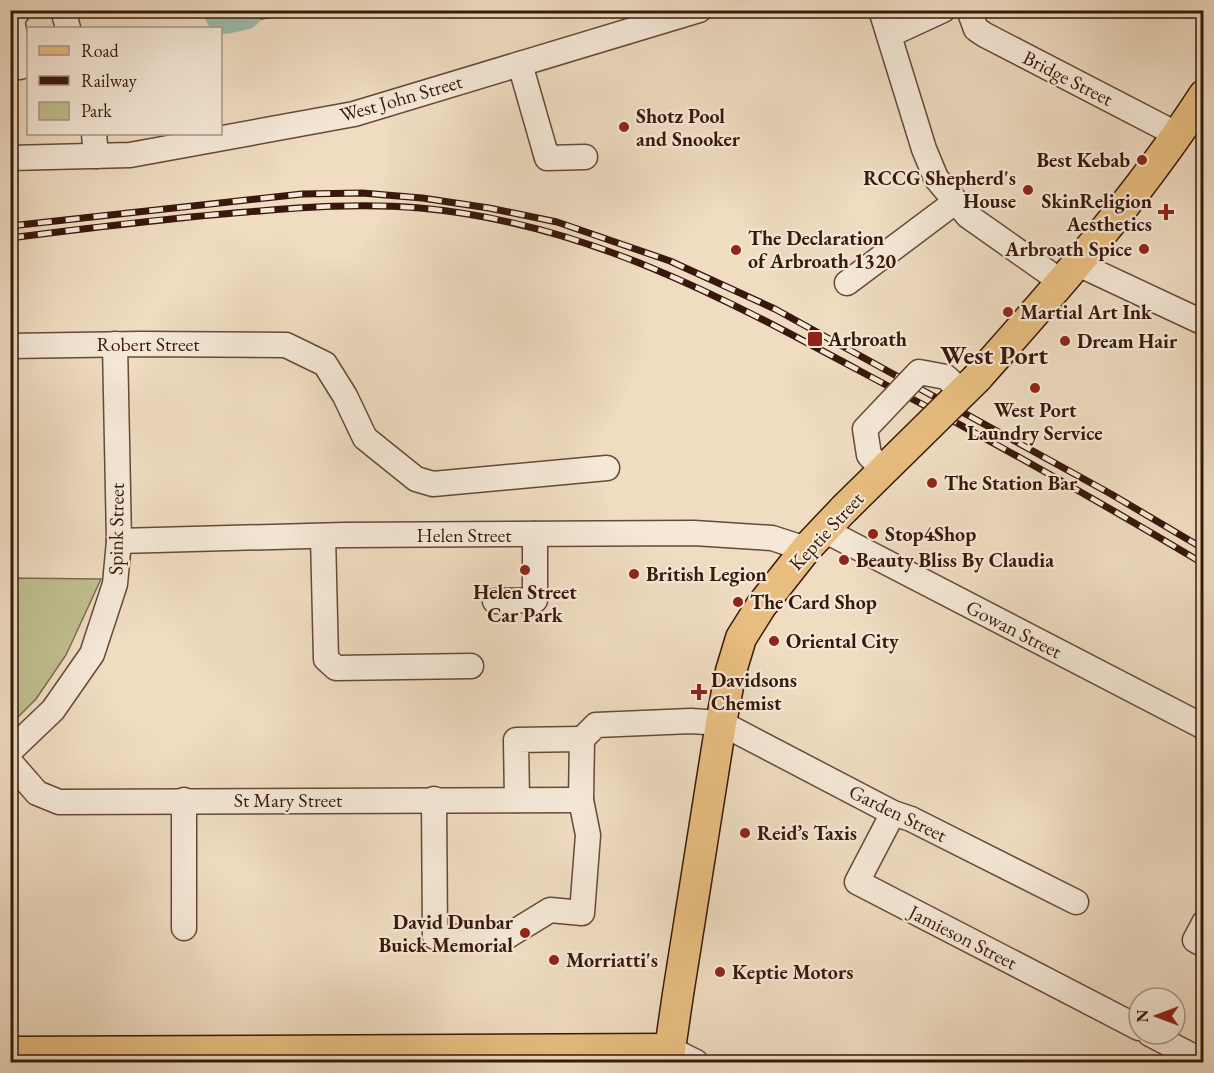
<svg xmlns="http://www.w3.org/2000/svg" width="1214" height="1073" font-family="'EB Garamond',serif">
<style>
.green{fill:#c0be8e;stroke:#7c6b4c;stroke-width:1.5}
.lines{fill:none;stroke-linecap:round;stroke-linejoin:round}
.river{stroke:#9bbcad;stroke-width:40}
.minor-casing{stroke:#664938;stroke-width:27}
.major-casing{stroke:#39180b;stroke-width:33}
.minor{stroke:#f5e8d7;stroke-width:24}
.major{stroke:#e8be80;stroke-width:30}
.rail-casing{stroke:#39180b;stroke-width:7}
.rail{stroke:#f5e8d7;stroke-width:4.5;stroke-dasharray:14;stroke-linecap:butt}
.minor-bridge-casing{stroke:#664938;stroke-width:27;stroke-linecap:butt}
.major-bridge-casing{stroke:#39180b;stroke-width:33;stroke-linecap:butt}
.minor-bridge{stroke:#f5e8d7;stroke-width:24}
.major-bridge{stroke:#e8be80;stroke-width:30}
.poi-dot{fill:#8f2418;stroke:#f5e8d7;stroke-width:2}
.labels{text-anchor:middle;dominant-baseline:central;stroke-width:4.5;stroke-linejoin:round;paint-order:stroke}
.street-label{font-size:20px;fill:#39180b;stroke:#f5e8d7}
.poi-label{font-size:20px;font-weight:bold;fill:#39180b;stroke:#f5e8d7;text-anchor:start}
.district-label{font-size:26px;font-weight:bold;fill:#39180b;stroke:#f5e8d7}
</style>
<rect width="100%" height="100%" fill="#efdcc1"/>
<filter id="stains"><feTurbulence type="fractalNoise" baseFrequency=".00333" numOctaves="4"/><feColorMatrix values="0 0 0 0 .2 0 0 0 0 .09 0 0 0 0 .02 0 0 0 .5 -.17"/></filter>
<radialGradient id="worn" r=".72"><stop offset=".6" stop-color="#630" stop-opacity="0"/><stop offset="1" stop-color="#630" stop-opacity=".3"/></radialGradient>
<!-- green -->
<g class="green">
<polygon points="224,10 303,10 303,11 228,26"/>
<polygon points="11,578 101,579 66,655 36,699 11,724"/>
</g>
<g class="lines">
<!-- river -->
<polyline class="river" points="225,14 243,10"/>
<!-- minor casing -->
<g class="minor-casing">
<g id="minor">
<polyline points="19,10 12,19 20,67"/>
<polyline points="63,10 68,28"/>
<polyline points="881,10 924,149 936,178 968,216 1063,283"/>
<polyline points="969,10 976,29 985,35 1178,135"/>
<polyline points="889,35 943,10"/>
<polyline points="520,64 547,158 585,157"/>
<polyline points="94,134 96,156"/>
<polyline points="10,158 130,155 354,114 699,10"/>
<polyline points="1078,264 1204,323"/>
<polyline points="847,283 955,202"/>
<polyline points="10,346 141,344 286,345 325,364 345,396 365,438 416,479 433,484 607,468"/>
<polyline points="824,530 1204,727"/>
<polyline points="323,536 326,659 336,668 471,666"/>
<polyline points="119,541 344,535 694,533 772,538 806,549"/>
<polyline points="495,601 535,600 535,534"/>
<polyline points="582,739 596,725 691,721 721,723 893,813 911,819 1076,902"/>
<polyline points="10,751 53,710 92,654 115,584 119,541 115,344"/>
<polyline points="10,762 37,793 59,802 581,800"/>
<polyline points="434,799 435,937 506,937 550,910 582,913 588,835 581,800 582,739 516,740 517,800"/>
<polyline points="184,800 184,928"/>
<polyline points="893,813 857,882 1139,1028"/>
<polyline points="1204,923 1195,940 1204,945"/>
<polyline points="1150,1034 1204,1062"/>
<polyline points="670,1049 696,1062"/>
</g>
</g>
<!-- major casing -->
<g class="major-casing">
<g id="major">
<path d="M977,378C1058,287 1138,197 1204,95"/>
<polyline points="10,1052 670,1049"/>
<polyline points="670,1062 670,1049 678,994 721,723 731,671 741,638 761,606 806,549 844,509"/>
</g>
</g>
<!-- minor -->
<use href="#minor" class="minor"/>
<!-- major -->
<use href="#major" class="major"/>
<!-- rail casing -->
<g class="rail-casing">
<g id="rail">
<polyline points="10,226 302,194 362,193 422,198 489,208 557,222 670,261 775,309 1111,494 1204,549"/>
<path d="M10,238C89,228 168,218 247,212C304,207 362,203 420,208C588,223 728,300 873,378C985,437 1095,499 1204,564"/>
</g>
</g>
<!-- rail -->
<use href="#rail" class="rail"/>
<!-- minor-bridge casing -->
<g class="minor-bridge-casing">
<polyline id="minor-bridge" points="884,471 869,455 865,429 919,372 946,377 962,392"/>
</g>
<!-- major-bridge casing -->
<g class="major-bridge-casing">
<polyline id="major-bridge" points="844,509 977,378"/>
</g>
<!-- minor-bridge -->
<use href="#minor-bridge" class="minor-bridge"/>
<!-- major-bridge -->
<use href="#major-bridge" class="major-bridge"/>
</g>
<!-- markers -->
<g class="poi-dot">
<circle cx="624" cy="127" r="6"/>
<circle cx="1142" cy="160" r="6"/>
<circle cx="1028" cy="190" r="6"/>
<path d="M1163 203h6v6h6v6h-6v6h-6v-6h-6v-6h6z"/>
<circle cx="1144" cy="249" r="6"/>
<circle cx="736" cy="250" r="6"/>
<circle cx="1008" cy="312" r="6"/>
<rect x="807" y="331" width="16" height="16" rx="3"/>
<circle cx="1065" cy="341" r="6"/>
<circle cx="1035" cy="388" r="6"/>
<circle cx="932" cy="483" r="6"/>
<circle cx="873" cy="534" r="6"/>
<circle cx="844" cy="560" r="6"/>
<circle cx="525" cy="570" r="6"/>
<circle cx="634" cy="574" r="6"/>
<circle cx="738" cy="602" r="6"/>
<circle cx="774" cy="641" r="6"/>
<path d="M696 683h6v6h6v6h-6v6h-6v-6h-6v-6h6z"/>
<circle cx="745" cy="833" r="6"/>
<circle cx="525" cy="933" r="6"/>
<circle cx="554" cy="960" r="6"/>
<circle cx="720" cy="972" r="6"/>
</g>
<g class="labels">
<!-- street labels -->
<g class="street-label">
<text transform="translate(1068 78) rotate(27)">Bridge Street</text>
<text transform="translate(401 98) rotate(-16)">West John Street</text>
<text x="148" y="344">Robert Street</text>
<text transform="translate(116 529) rotate(-89)">Spink Street</text>
<text transform="translate(826 531) rotate(-47)">Keptie Street</text>
<text x="464" y="535">Helen Street</text>
<text transform="translate(1014 629) rotate(27)">Gowan Street</text>
<text x="288" y="800">St Mary Street</text>
<text transform="translate(898 813) rotate(26)">Garden Street</text>
<text transform="translate(963 937) rotate(27)">Jamieson Street</text>
</g>
<!-- poi labels -->
<g class="poi-label">
<text x="636" y="116">Shotz Pool<tspan x="636" dy="23">and Snooker</tspan></text>
<text x="1130" y="160" text-anchor="end">Best Kebab</text>
<text x="1016" y="178" text-anchor="end">RCCG Shepherd's<tspan x="1016" dy="23">House</tspan></text>
<text x="1152" y="201" text-anchor="end">SkinReligion<tspan x="1152" dy="23">Aesthetics</tspan></text>
<text x="748" y="238">The Declaration<tspan x="748" dy="23">of Arbroath 1320</tspan></text>
<text x="1132" y="249" text-anchor="end">Arbroath Spice</text>
<text x="1020" y="312">Martial Art Ink</text>
<text x="828" y="339">Arbroath</text>
<text x="1077" y="341">Dream Hair</text>
<text x="1035" y="410" text-anchor="middle">West Port<tspan x="1035" dy="23">Laundry Service</tspan></text>
<text x="944" y="483">The Station Bar</text>
<text x="885" y="534">Stop4Shop</text>
<text x="856" y="560">Beauty Bliss By Claudia</text>
<text x="646" y="574">British Legion</text>
<text x="525" y="592" text-anchor="middle">Helen Street<tspan x="525" dy="23">Car Park</tspan></text>
<text x="750" y="602">The Card Shop</text>
<text x="786" y="641">Oriental City</text>
<text x="711" y="680">Davidsons<tspan x="711" dy="23">Chemist</tspan></text>
<text x="757" y="833">Reid’s Taxis</text>
<text x="513" y="922" text-anchor="end">David Dunbar<tspan x="513" dy="23">Buick Memorial</tspan></text>
<text x="566" y="960">Morriatti's</text>
<text x="732" y="972">Keptie Motors</text>
</g>
<!-- district labels -->
<g class="district-label">
<text x="994" y="355">West Port</text>
</g>
</g>
<!-- margin -->
<rect width="1214" height="1073" fill="none" stroke="#efdcc1" stroke-width="36"/>
<rect x="12" y="12" width="1190" height="1049" fill="none" stroke="#39180b" stroke-width="3"/>
<rect x="18" y="18" width="1178" height="1037" fill="none" stroke="#39180b" stroke-width="1.5"/>
<!-- legend -->
<rect x="27" y="27" width="195" height="108" fill="#f5e8d7" stroke="#aa9585" stroke-width="1.5"/>
<rect x="39" y="46" width="30" height="9" fill="#e8be80" stroke="#aa9585" stroke-width="1.5"/>
<text x="81" y="57" font-size="18" fill="#39180b">Road</text>
<rect x="39" y="76" width="30" height="9" fill="#39180b" stroke="#aa9585" stroke-width="1.5"/>
<text x="81" y="87" font-size="18" fill="#39180b">Railway</text>
<rect x="39" y="102" width="30" height="18" fill="#c0be8e" stroke="#aa9585" stroke-width="1.5"/>
<text x="81" y="117" font-size="18" fill="#39180b">Park</text>
<!-- north arrow -->
<g transform="translate(1157 1016) rotate(270)"><circle r="28" fill="#f5e8d7" stroke="#aa9585" stroke-width="1.5"/>
<path d="M0-4.5L10 22L0 15L-10 22Z" fill="#8f2418"/>
<text y="-9" font-size="16" font-weight="bold" text-anchor="middle" fill="#39180b">N</text>
</g>
<rect width="100%" height="100%" filter="url(#stains)"/>
<rect width="100%" height="100%" fill="url(#worn)"/>
</svg>
